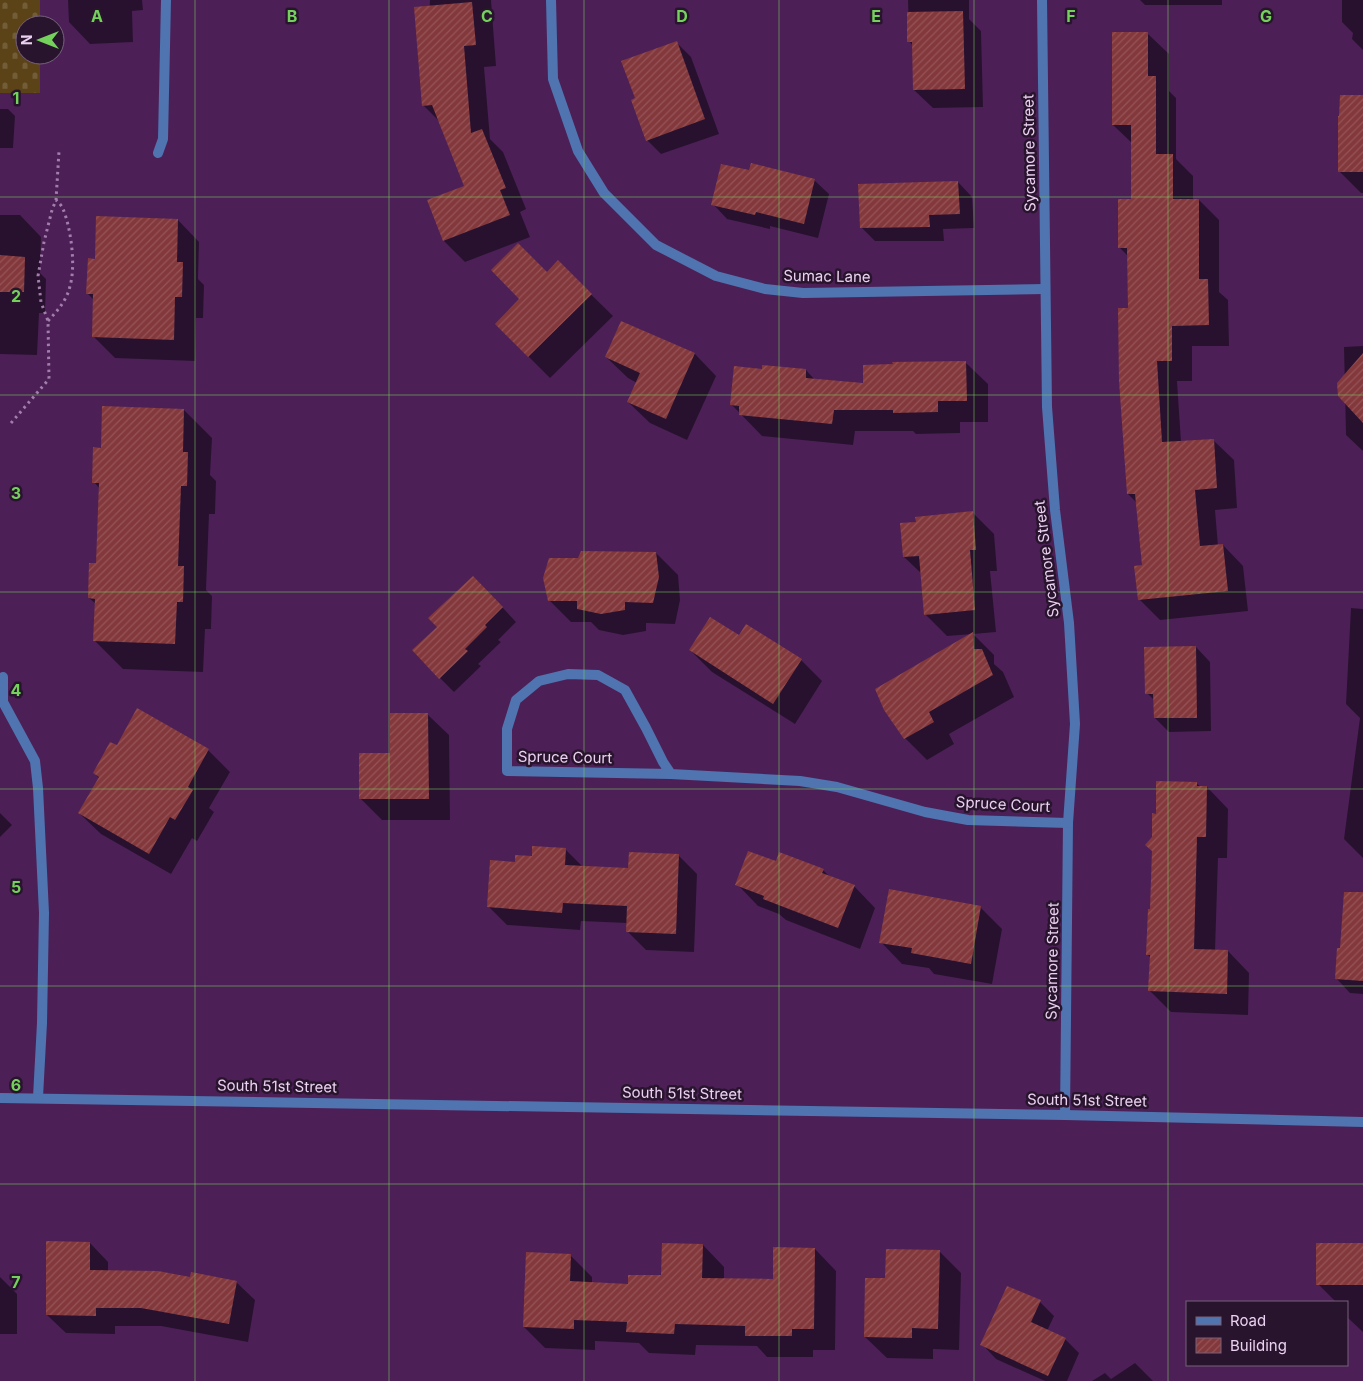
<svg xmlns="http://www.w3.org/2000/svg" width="1363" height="1381" font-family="Inter,sans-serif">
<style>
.cemetery{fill:url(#cemetery-stones)}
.shadow{fill:#0007}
.building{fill:url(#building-hatch)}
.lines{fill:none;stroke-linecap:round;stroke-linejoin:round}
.path{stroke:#a27faa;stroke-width:3;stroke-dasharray:2.5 4;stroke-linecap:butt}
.service{stroke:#5074af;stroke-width:10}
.minor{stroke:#5074af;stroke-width:10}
.tertiary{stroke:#5074af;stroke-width:10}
.grid{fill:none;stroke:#74d25c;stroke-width:1;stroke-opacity:0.55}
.labels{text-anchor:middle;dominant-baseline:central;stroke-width:5;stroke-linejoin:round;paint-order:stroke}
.street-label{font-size:15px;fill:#ebd1f1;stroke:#28152d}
.grid-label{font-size:16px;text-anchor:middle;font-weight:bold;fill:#74d25c;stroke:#28152d;stroke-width:5;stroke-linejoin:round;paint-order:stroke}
</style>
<defs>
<pattern id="cemetery-stones" width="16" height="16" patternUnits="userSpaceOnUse" patternTransform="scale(1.25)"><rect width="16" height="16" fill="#5b4317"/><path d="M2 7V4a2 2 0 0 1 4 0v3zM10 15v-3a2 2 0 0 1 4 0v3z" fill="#735d39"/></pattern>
<pattern id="building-hatch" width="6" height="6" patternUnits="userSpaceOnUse" patternTransform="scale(1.25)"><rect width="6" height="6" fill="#83383b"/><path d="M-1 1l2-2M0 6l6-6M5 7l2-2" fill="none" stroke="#955458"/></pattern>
</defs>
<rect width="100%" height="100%" fill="#4c2057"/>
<!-- cemetery -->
<polygon class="cemetery" points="0,0 40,0 40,25 25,25 25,55 40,55 40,93 0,93"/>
<!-- shadow -->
<g class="shadow">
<polygon points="68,0 142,0 143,10 132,11 133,42 90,44 69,22"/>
<polygon points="430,0 491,0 496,66 484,67 490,139 503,152 526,209 520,212 530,237 465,262 444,241 466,186 441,123 423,105"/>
<polygon points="908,0 969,0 969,19 981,31 983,107 933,108 914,90 913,46 909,41"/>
<polygon points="1140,0 1222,0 1222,5 1145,5"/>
<polygon points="1342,0 1363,0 1363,50 1352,39 1353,33 1342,22"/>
<polygon points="1148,34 1169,54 1169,91 1176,98 1176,159 1193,176 1193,200 1199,200 1219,220 1219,292 1228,300 1229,346 1192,346 1192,381 1177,381 1181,442 1213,440 1234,460 1237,508 1215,510 1218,546 1223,545 1243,566 1248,611 1160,620 1139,599 1143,566 1137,503 1128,494 1130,309 1129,257 1120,248 1133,200 1133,144 1113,125"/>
<polygon points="676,42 691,57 719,134 661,154 647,140 637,99"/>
<polygon points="1363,96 1363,193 1361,193 1340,172"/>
<polygon points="0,109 8,109 15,116 13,148 0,148"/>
<polygon points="750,172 814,180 829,194 818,238 770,226 770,229 727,219 713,204"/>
<polygon points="958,182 972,197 974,228 943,229 944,241 875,241 861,227"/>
<polygon points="0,215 20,215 41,237 40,273 46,279 45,313 39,313 37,355 0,354"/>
<polygon points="178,220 199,242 198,279 204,285 203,318 196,318 195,361 115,358 93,336 94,300 87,293 96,260"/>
<polygon points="558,262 613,316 550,378 496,324"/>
<polygon points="622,322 695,354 716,376 687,440 650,423 628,402 637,383 628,378 606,357"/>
<polygon points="1363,346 1363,451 1346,435 1344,347"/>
<polygon points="966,363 988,384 988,422 960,422 960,433 916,434 913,431 855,431 853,445 762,436 731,404 763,370 806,370 815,380 865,385"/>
<polygon points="184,410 212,438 210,475 216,481 215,514 209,514 206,590 212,596 211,629 205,629 203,672 123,669 95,641 96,604 89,598 97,565 100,489 94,482 102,449"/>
<polygon points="972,512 994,534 997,571 990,571 996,632 973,634 994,655 994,664 1003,672 1014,697 949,734 954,744 927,760 905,738 973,634 947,636 926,615 922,574 904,557 917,523"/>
<polygon points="656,553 678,575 680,600 675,624 646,623 646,631 623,635 599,630 591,622 571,622 549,600 579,559"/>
<polygon points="488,592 516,622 498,640 501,642 478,664 481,666 454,692 440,678"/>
<polygon points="1351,608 1363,609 1363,858 1344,839 1360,718 1346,704"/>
<polygon points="1196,647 1210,662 1211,731 1169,732 1155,718 1155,701 1147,693"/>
<polygon points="690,650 801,660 822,681 795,724 712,672"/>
<polygon points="427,714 449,735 450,820 382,820 361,799 392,755"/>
<polygon points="117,747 208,750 230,772 209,808 214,812 197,841 192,838 171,874 101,834 79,813 99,778 94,773"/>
<polygon points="1196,783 1201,787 1207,787 1228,809 1227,858 1218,858 1215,951 1228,951 1249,973 1248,1015 1171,1012 1150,991 1151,958 1148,955 1152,910 1153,838 1157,815"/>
<polygon points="0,813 12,825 0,837"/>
<polygon points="565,849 583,867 630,870 679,856 697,874 694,952 646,950 627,931 627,923 581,921 580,930 507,925 488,906 516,863 533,857"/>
<polygon points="776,863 823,870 830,877 854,886 875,908 860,949 786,920 779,914 758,906 737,884"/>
<polygon points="1363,900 1363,994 1350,993 1336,978 1341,949"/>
<polygon points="980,907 1002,929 992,984 934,974 929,968 902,964 881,942"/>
<polygon points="90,1243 108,1262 108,1272 236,1282 255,1300 248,1342 161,1326 115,1326 115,1334 66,1333 47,1315"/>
<polygon points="1363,1244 1363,1332 1348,1318 1348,1306 1347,1306 1347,1302 1336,1302 1318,1284"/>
<polygon points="703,1245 724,1267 724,1280 774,1280 815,1249 836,1271 835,1350 813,1350 813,1357 767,1357 757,1346 696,1345 695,1355 649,1353 639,1343 595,1341 595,1350 545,1348 524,1327 570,1255 592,1277 592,1284 629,1285 662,1277"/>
<polygon points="939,1251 961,1273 959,1350 933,1349 933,1359 887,1358 865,1337 886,1280"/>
<polygon points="0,1277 17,1294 17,1334 0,1334"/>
<polygon points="1040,1302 1054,1316 1047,1331 1065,1339 1079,1353 1067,1381 1045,1381 996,1359 982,1344"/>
<polygon points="1135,1363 1153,1381 1092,1381 1105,1373 1111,1379"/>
</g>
<!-- building -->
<g class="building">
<polygon points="472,2 476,45 464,46 471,133 482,129 506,188 500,190 510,215 443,241 427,200 464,186 432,105 422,106 414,7"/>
<polygon points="963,11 965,89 913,90 912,42 907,42 907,12"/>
<polygon points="1112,32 1148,32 1148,76 1156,76 1156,154 1173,154 1173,199 1199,199 1199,279 1208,279 1209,325 1172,326 1172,361 1157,361 1162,442 1214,439 1217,488 1195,490 1200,546 1223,544 1228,591 1138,600 1134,566 1142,565 1135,494 1127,494 1119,381 1118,308 1128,308 1127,248 1118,248 1118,199 1131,199 1131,125 1112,125"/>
<polygon points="677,41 705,119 646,141 631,100 635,98 621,61"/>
<polygon points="1340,95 1363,95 1363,172 1338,172 1338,116 1339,116"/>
<polygon points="751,163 815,179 804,224 756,212 755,215 711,205 721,164 749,170"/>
<polygon points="958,181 960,214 929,215 930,227 860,228 858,184"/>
<polygon points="96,216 178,219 177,262 183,262 182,297 175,297 174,340 92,337 93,294 86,294 88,258 95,259"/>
<polygon points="518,243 547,272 558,260 592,294 528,357 495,324 519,299 491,270"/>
<polygon points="0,255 25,257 24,292 0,292"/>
<polygon points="621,321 695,353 666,419 627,402 640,373 605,357"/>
<polygon points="1363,353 1363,423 1338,396 1337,383"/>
<polygon points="966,361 967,401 938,401 938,412 893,413 893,410 834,410 832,424 739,415 739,406 730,405 734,366 762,369 762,365 806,369 806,378 863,383 863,365 893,364 892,362"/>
<polygon points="102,406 184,409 183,452 188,452 187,486 181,486 178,566 184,566 183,602 177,602 175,644 93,641 95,599 88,598 89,563 96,563 99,483 92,483 93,447 101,448"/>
<polygon points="973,511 976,550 970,550 975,610 924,615 919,556 903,557 900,523 916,522 915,517"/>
<polygon points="581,551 656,552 659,577 653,603 625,602 625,610 601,614 577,609 577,601 548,601 543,578 549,558 578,558"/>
<polygon points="473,576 503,607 485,625 487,627 465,649 468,651 439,679 412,650 437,627 428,618"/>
<polygon points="710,617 739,635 746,624 802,659 773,704 689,650"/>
<polygon points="973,632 974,649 982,649 993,675 929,712 934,722 904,739 884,710 875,689"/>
<polygon points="1196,646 1197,718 1154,718 1153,694 1145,694 1144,647"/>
<polygon points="137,708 209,749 188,787 193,790 175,820 170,817 149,854 78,813 99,777 93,773 110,742 117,745"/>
<polygon points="390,713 428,713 429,799 359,799 359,753 390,753"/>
<polygon points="1156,781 1197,782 1197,786 1207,786 1206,837 1197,837 1194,949 1228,950 1227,994 1148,991 1150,955 1146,955 1148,909 1150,909 1152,851 1145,845 1152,837 1152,813 1156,814"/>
<polygon points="532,846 566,848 565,865 628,868 629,852 679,854 676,934 626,932 627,906 563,903 562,913 487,907 490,860 515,862 515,855 532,856"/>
<polygon points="748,851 776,861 779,852 824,869 822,873 855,885 838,928 763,899 764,896 735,885"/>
<polygon points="889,889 981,906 971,964 911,953 912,948 879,943"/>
<polygon points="1344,892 1363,892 1363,981 1335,979 1337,948 1340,948"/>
<polygon points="46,1241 90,1242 90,1270 158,1271 190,1277 191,1272 237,1281 229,1324 141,1308 96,1308 96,1316 46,1315"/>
<polygon points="662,1243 703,1244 702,1278 773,1279 773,1247 815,1248 814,1329 792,1329 792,1336 745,1336 745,1326 675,1324 674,1334 626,1332 627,1322 574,1320 574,1329 523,1327 526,1252 571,1254 570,1281 628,1284 628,1275 661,1275"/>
<rect x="1316" y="1243" width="47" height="42"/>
<polygon points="886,1249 940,1250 938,1329 912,1328 912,1338 864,1337 865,1278 885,1278"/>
<polygon points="1007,1286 1041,1300 1031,1322 1066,1338 1048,1376 980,1345"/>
</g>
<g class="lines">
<!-- path -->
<g class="path">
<path d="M48,321C58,310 67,300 70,286C76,266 71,228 63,209C62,206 59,203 56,200"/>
<polyline points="11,423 49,379 48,321 41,302 38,276 44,242 52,210 56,200 59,151"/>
</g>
<!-- service -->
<g class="service">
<polyline points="158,153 163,139 166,0"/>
<polyline points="3,677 3,702 35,761 38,788 44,913 42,1023 38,1097"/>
</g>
<!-- minor -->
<g class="minor">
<polyline points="551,0 553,79 578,151 604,193 656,245 716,276 765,289 803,293 1045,289"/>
<polyline points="1042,0 1047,407 1055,510 1069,623 1075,724 1068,823 1065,1115"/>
<polyline points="671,774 663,762 646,728 625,690 598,675 568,674 539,681 516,700 507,729 507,771 671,774 800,781 837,787 925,812 968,820 1068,823"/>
</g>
<!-- tertiary -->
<polyline class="tertiary" points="0,1098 1065,1115 1363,1122"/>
</g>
<!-- grid -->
<path class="grid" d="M195,0V1381M389,0V1381M584,0V1381M779,0V1381M974,0V1381M1168,0V1381M0,197H1363M0,395H1363M0,592H1363M0,789H1363M0,986H1363M0,1184H1363"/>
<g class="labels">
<!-- street labels -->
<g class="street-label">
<text transform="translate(1029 153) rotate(-91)">Sycamore Street</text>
<text transform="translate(827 276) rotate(1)">Sumac Lane</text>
<text transform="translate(1046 559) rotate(-97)">Sycamore Street</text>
<text transform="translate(565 757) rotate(1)">Spruce Court</text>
<text transform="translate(1003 804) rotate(3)">Spruce Court</text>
<text transform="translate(1052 961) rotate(-89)">Sycamore Street</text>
<text transform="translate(277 1086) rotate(1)">South 51st Street</text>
<text transform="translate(682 1093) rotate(1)">South 51st Street</text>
<text transform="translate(1087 1100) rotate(1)">South 51st Street</text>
</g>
</g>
<g class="grid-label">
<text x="97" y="22">A</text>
<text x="292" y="22">B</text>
<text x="487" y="22">C</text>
<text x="682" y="22">D</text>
<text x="876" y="22">E</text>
<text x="1071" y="22">F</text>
<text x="1266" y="22">G</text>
<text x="16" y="104">1</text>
<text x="16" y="302">2</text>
<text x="16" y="499">3</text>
<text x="16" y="696">4</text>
<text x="16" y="893">5</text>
<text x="16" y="1091">6</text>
<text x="16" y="1288">7</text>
</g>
<!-- legend -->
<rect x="1186" y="1301" width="162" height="65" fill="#28152d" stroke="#76607b"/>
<rect x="1196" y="1317" width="25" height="8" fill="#5074af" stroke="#76607b"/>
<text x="1230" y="1326" font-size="15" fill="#ebd1f1">Road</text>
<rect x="1196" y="1338" width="25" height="15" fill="url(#building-hatch)" stroke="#76607b"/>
<text x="1230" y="1351" font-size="15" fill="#ebd1f1">Building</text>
<!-- north arrow -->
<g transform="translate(40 40) rotate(270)"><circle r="24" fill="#28152d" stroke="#76607b"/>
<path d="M0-4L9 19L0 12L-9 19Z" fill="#74d25c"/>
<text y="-8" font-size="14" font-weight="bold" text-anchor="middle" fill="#ebd1f1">N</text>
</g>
</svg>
